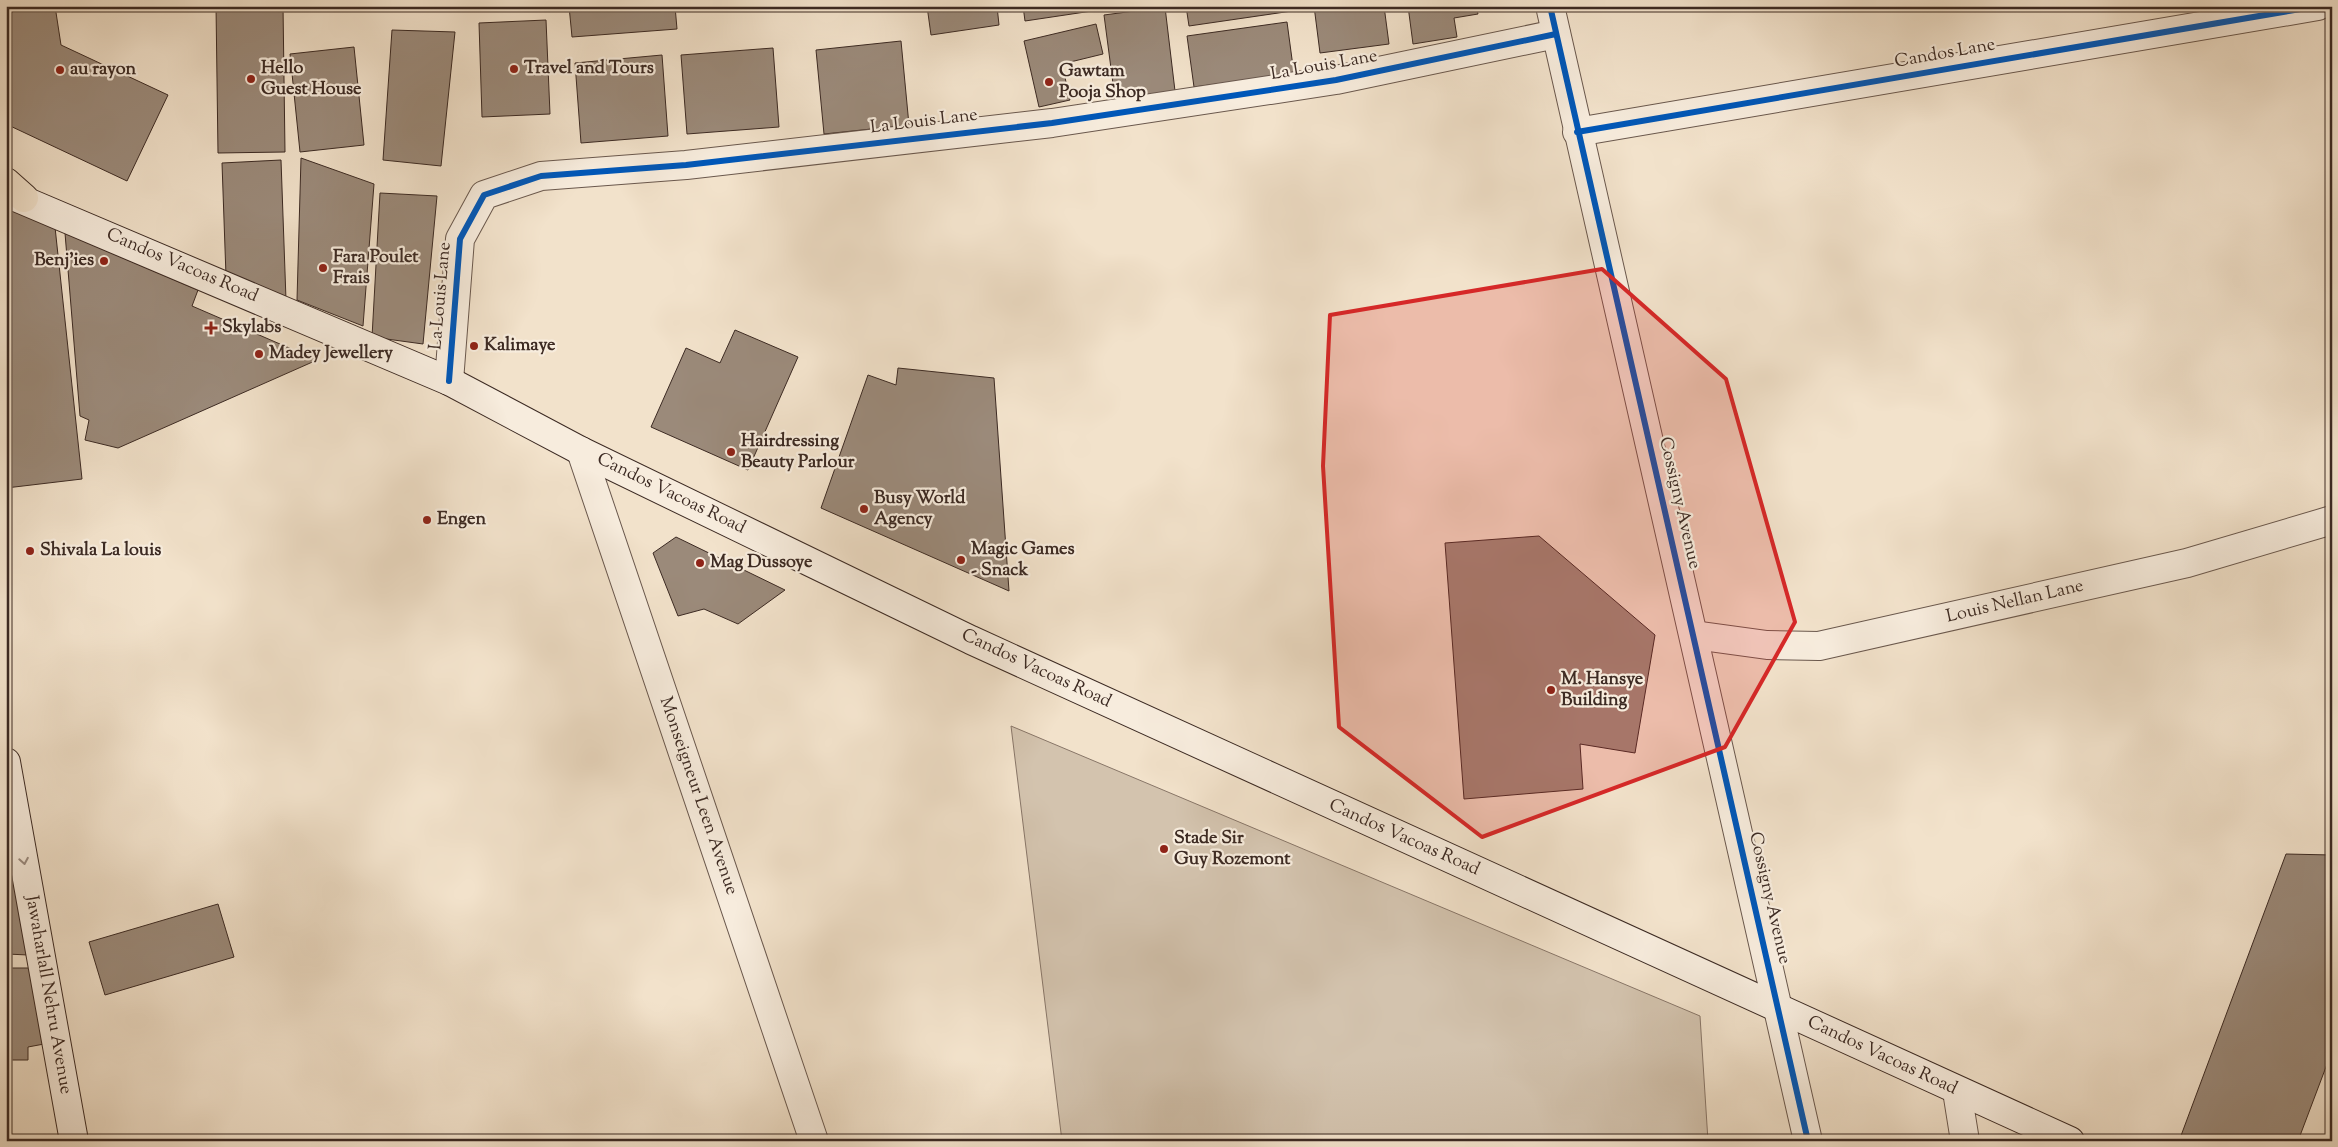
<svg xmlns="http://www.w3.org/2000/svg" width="2338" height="1147" font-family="'Sorts Mill Goudy',serif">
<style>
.green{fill:#d3c3ae;stroke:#887668}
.building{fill:#9b8a7a;stroke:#3c2a23}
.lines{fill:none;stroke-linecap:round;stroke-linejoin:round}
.street-casing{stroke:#6a584d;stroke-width:30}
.secondary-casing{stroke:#3c2a23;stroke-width:30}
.primary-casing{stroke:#3c2a23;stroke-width:30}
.street{stroke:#f7ecdd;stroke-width:28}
.secondary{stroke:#f7ecdd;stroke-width:28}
.primary{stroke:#f2e2cb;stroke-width:28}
.cycleway-casing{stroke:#f7ecdd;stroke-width:9}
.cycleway{stroke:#0057b8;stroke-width:6}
.oneway{stroke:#9a8b80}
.marked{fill:#d62828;fill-opacity:0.2;stroke:#d62828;stroke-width:4;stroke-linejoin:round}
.poi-dot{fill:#8f2418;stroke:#f7ecdd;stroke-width:2}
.labels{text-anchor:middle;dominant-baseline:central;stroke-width:4.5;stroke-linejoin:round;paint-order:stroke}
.street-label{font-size:18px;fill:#3c2a23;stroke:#f7ecdd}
.poi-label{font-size:18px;font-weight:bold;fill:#3c2a23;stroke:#f7ecdd;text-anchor:start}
</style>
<rect width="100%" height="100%" fill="#f2e2cb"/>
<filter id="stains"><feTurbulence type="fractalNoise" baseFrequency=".004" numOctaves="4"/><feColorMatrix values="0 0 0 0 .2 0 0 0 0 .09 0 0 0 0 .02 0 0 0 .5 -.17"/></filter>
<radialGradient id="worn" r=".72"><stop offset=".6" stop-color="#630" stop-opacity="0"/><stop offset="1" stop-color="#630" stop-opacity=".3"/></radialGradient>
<!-- green -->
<polygon class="green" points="1011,726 1700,1016 1708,1141 1062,1141"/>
<!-- building -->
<g class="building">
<polygon points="6,6 55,6 61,45 168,95 127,181 6,124"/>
<polygon points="216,6 283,6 285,152 218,153"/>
<polygon points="569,6 675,6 677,29 572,37"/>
<polygon points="927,6 997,6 999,25 931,35"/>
<polygon points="1023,6 1092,6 1092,11 1025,21"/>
<polygon points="1186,6 1291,6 1292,11 1189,26"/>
<polygon points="1314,6 1384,6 1389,44 1320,53"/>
<polygon points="1408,6 1476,6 1478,14 1454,18 1457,37 1413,44"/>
<polygon points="1165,7 1175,91 1115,99 1104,15"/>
<polygon points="546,20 550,114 482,117 479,23"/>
<polygon points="1287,22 1294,74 1194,87 1187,36"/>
<polygon points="1096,24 1103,54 1062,64 1070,100 1039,107 1024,41"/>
<polygon points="392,30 455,32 441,166 383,160"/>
<polygon points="901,41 909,125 824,134 816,50"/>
<polygon points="354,47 364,145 300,152 290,54"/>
<polygon points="773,48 779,127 687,134 681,55"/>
<polygon points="662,55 668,136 581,143 575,63"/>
<polygon points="301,158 374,184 363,326 297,300"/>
<polygon points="281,160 286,300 226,276 222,163"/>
<polygon points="380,193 437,196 423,344 372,337"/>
<polygon points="6,203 55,227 82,479 6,488"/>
<polygon points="65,233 198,290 192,306 317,360 118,448 85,440 89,420 80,416"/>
<polygon points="735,330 798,357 748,470 651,427 686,348 720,363"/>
<polygon points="898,368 994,378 1009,591 821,508 868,375 896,385"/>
<polygon points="1539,536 1655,635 1635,753 1580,744 1583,789 1464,799 1445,543"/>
<polygon points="676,537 785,590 738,624 704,609 678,616 653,553"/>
<polygon points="2286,854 2332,855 2332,1051 2298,1141 2179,1141"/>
<polygon points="6,858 10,858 28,955 7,954 8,968 29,968 44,1044 28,1047 28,1060 6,1060"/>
<polygon points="218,904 234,957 105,995 89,942"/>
</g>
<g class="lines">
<!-- street casing -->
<g class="street-casing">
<g id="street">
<polyline points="1550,6 1808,1141"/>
<polyline points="1577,132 2318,6"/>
<polyline points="449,381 460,239 484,195 541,176 686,165 1052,123 1336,80 1556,34"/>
<polyline points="581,451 814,1141"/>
<polyline points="1694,635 1767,645 1819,646 2187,563 2332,520"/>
<polyline points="1957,1091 1965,1141"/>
</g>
</g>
<!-- secondary casing -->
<g class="secondary-casing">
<g id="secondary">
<polyline points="6,193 449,381 581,451 971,640 2070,1141"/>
<polyline points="6,762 74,1141"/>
</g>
</g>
<!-- primary casing -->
<g class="primary-casing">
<polyline id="primary" points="6,182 24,198"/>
</g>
<!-- street -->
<use href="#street" class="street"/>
<!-- secondary -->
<use href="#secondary" class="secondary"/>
<!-- primary -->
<use href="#primary" class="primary"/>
<!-- cycleway casing -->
<g class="cycleway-casing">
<g id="cycleway">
<polyline points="1550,6 1808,1141"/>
<polyline points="1577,132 2318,6"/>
<polyline points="449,381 460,239 484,195 541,176 686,165 1052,123 1336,80 1556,34"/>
</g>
</g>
<!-- cycleway -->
<use href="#cycleway" class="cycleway"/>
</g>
<!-- one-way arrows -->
<defs><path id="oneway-chevron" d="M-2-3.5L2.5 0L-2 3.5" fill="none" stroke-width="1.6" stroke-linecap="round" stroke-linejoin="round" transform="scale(1.25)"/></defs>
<use class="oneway" href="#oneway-chevron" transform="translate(24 861) rotate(80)"/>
<!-- marked area -->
<path class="marked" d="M1602,269L1726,379L1795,622L1725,747L1482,837L1339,727L1323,466L1330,315Z"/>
<!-- markers -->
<g class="poi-dot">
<circle cx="514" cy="69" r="5"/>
<circle cx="60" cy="70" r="5"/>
<circle cx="251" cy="79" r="5"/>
<circle cx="1049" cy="82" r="5"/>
<circle cx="104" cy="261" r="5"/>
<circle cx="323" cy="268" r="5"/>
<path d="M208.5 320.5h5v5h5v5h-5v5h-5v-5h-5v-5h5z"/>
<circle cx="474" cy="346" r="5"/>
<circle cx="259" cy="354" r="5"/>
<circle cx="731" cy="452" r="5"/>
<circle cx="864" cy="509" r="5"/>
<circle cx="427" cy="520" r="5"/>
<circle cx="30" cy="551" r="5"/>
<circle cx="961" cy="560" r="5"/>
<circle cx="700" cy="563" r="5"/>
<circle cx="1551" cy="690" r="5"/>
<circle cx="1164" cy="849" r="5"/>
</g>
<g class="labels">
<!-- street labels -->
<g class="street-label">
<text transform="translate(1945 54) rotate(-10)">Candos Lane</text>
<text transform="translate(1324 66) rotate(-10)">La Louis Lane</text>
<text transform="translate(924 122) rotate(-7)">La Louis Lane</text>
<text transform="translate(182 266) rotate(23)">Candos Vacoas Road</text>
<text transform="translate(441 296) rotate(-85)">La Louis Lane</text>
<text transform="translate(671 494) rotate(26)">Candos Vacoas Road</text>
<text transform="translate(1679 503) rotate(77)">Cossigny Avenue</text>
<text transform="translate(2015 602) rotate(-13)">Louis Nellan Lane</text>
<text transform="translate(1036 669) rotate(25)">Candos Vacoas Road</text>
<text transform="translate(698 796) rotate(71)">Monseigneur Leen Avenue</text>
<text transform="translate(1404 838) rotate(24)">Candos Vacoas Road</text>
<text transform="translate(1769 898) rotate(77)">Cossigny Avenue</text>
<text transform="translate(48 995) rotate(80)">Jawaharlall Nehru Avenue</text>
<text transform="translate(1882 1056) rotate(25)">Candos Vacoas Road</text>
</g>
<!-- poi labels -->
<g class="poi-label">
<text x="261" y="69">Hello<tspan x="261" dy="21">Guest House</tspan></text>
<text x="524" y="69">Travel and Tours</text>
<text x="70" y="70">au rayon</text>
<text x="1059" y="72">Gawtam<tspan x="1059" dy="21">Pooja Shop</tspan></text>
<text x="333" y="258">Fara Poulet<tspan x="333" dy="21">Frais</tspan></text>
<text x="94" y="261" text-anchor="end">Benj'ies</text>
<text x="222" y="328">Skylabs</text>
<text x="484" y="346">Kalimaye</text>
<text x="269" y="354">Madey Jewellery</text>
<text x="741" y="442">Hairdressing<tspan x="741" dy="21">Beauty Parlour</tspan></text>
<text x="874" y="499">Busy World<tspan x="874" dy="21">Agency</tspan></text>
<text x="437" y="520">Engen</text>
<text x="971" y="550">Magic Games<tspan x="971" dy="21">- Snack</tspan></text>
<text x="40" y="551">Shivala La louis</text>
<text x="710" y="563">Mag Dussoye</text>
<text x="1561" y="680">M. Hansye<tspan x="1561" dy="21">Building</tspan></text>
<text x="1174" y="839">Stade Sir<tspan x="1174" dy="21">Guy Rozemont</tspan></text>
</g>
</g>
<!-- margin -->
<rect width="2338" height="1147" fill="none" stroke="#f2e2cb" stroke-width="25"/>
<rect x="8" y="8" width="2323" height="1132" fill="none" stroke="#3c2a23" stroke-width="2.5"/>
<rect x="12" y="12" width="2313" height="1122" fill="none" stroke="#3c2a23"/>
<rect width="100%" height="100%" filter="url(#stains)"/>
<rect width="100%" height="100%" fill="url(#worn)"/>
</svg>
